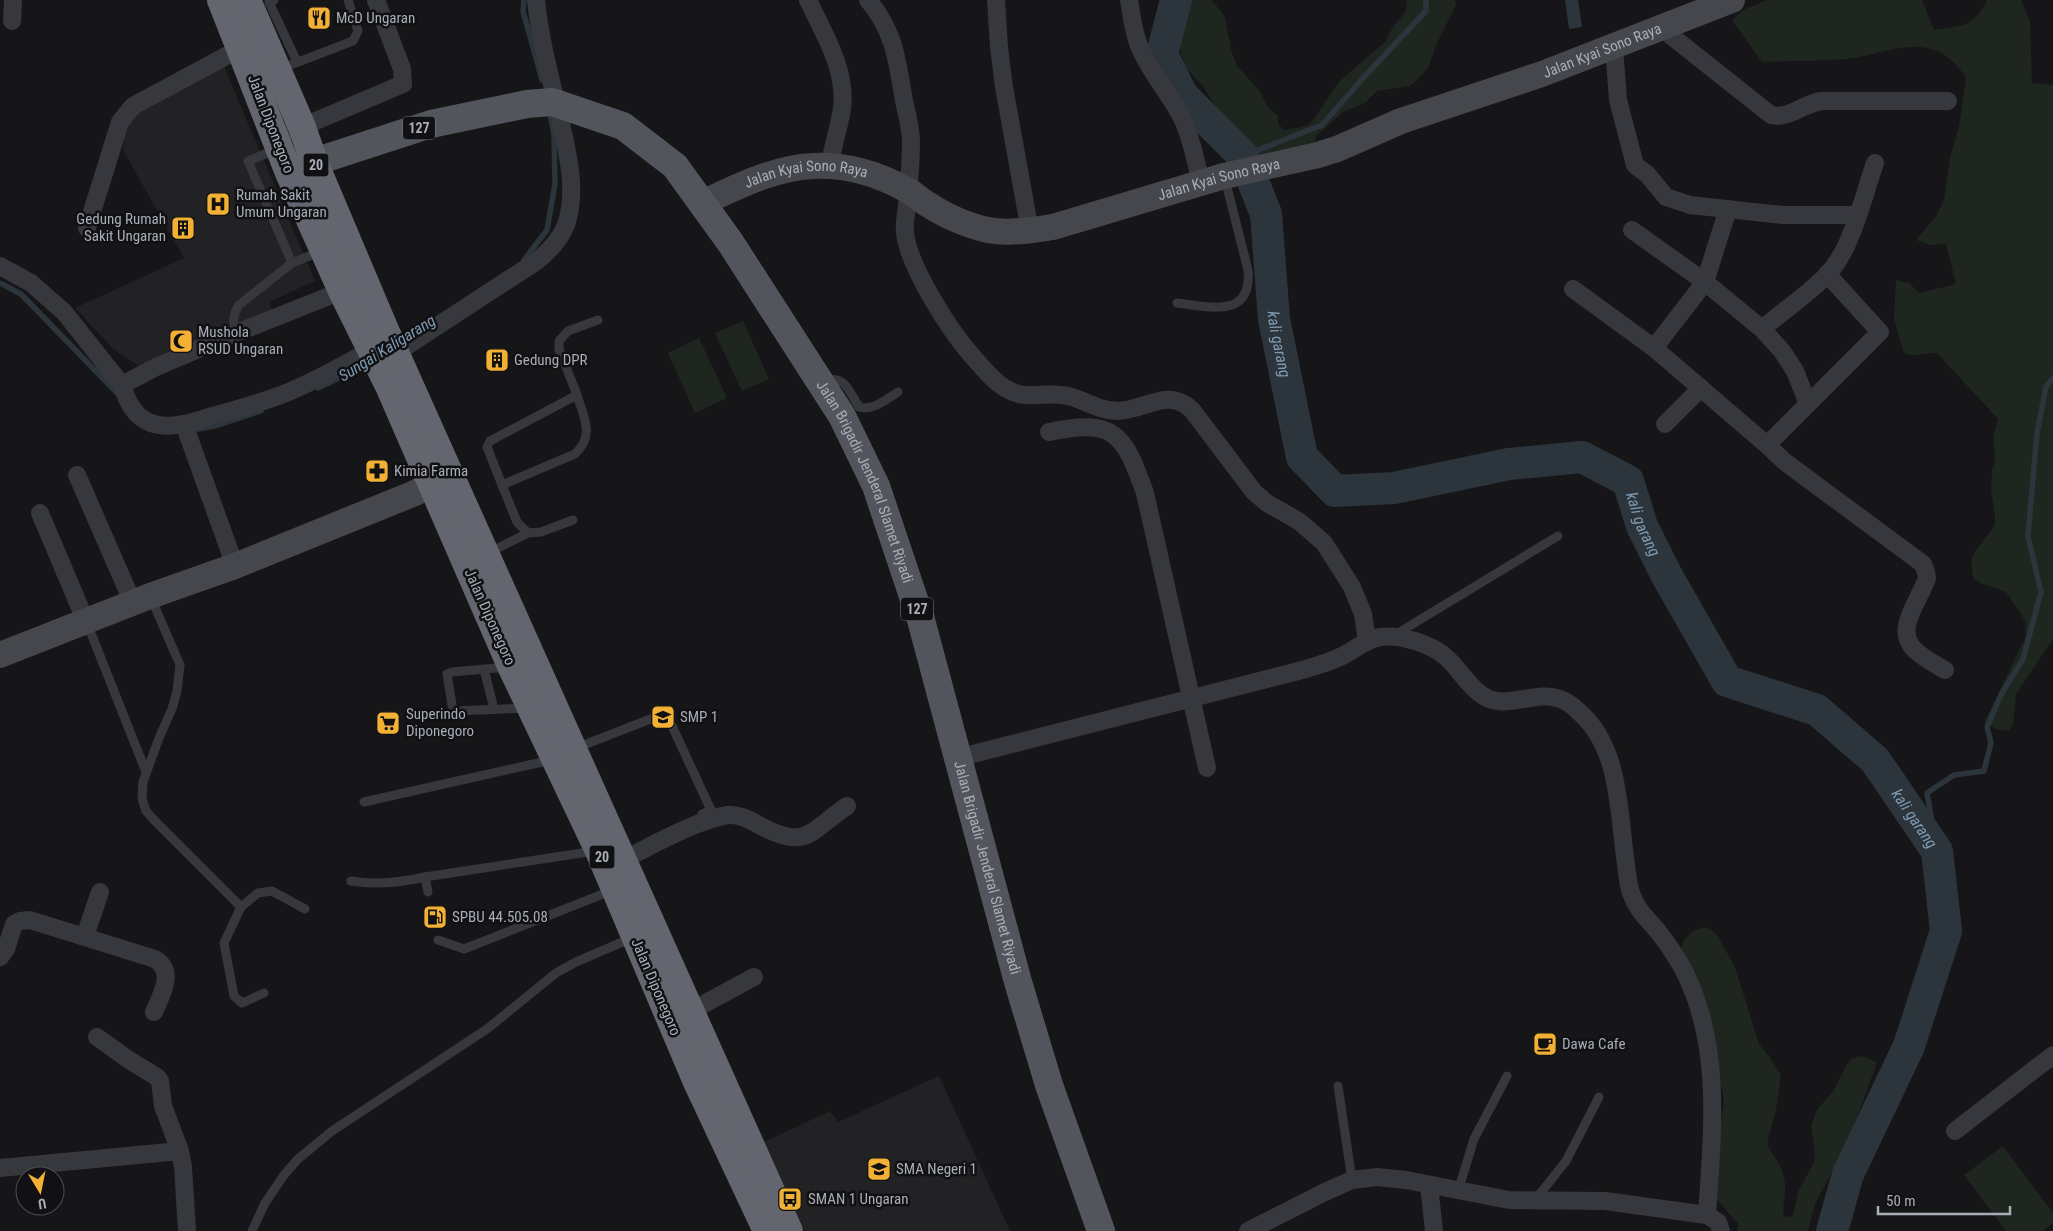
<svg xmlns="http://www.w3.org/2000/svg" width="2053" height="1231" font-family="'Roboto Condensed',sans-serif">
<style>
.built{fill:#222225}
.green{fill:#1e261f}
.water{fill:#2c353c}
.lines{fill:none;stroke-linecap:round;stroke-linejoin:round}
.stream{stroke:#2c353c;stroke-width:5.5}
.river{stroke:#2c353c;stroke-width:32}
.lane{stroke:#37383d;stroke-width:9}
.street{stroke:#37383d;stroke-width:18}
.secondary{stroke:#45474d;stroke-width:26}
.primary{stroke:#53555c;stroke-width:28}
.highway{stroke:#63666e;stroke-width:28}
.labels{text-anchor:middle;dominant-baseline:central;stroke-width:5;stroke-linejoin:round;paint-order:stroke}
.shield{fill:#111113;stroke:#7b7e86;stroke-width:1}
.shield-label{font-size:14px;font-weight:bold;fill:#a8adb8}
.poi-label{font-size:15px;fill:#a8adb8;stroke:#111113;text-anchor:start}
.street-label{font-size:15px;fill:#a8adb8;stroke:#111113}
.water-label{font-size:16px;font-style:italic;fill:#7f9bb3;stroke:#111113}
</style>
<rect width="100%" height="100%" fill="#161618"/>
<!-- built -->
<g class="built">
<polygon points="222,62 315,281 269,302 277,321 140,367 113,349 75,308 184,258 123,150 125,127 134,113"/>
<polygon points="939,1076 1010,1231 805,1231 764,1142 830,1111 838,1122"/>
</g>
<!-- green -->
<g class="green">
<polygon points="1192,0 1212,0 1225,17 1231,50 1237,66 1260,91 1267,106 1278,116 1278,124 1284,130 1302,127 1310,124 1340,81 1385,42 1393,27 1406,11 1407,0 1455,0 1456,5 1437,43 1428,68 1416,81 1409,86 1377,91 1365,103 1343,112 1317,135 1314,146 1263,159 1238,143 1203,86 1186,68 1177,41"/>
<path d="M1767,0H1922L1934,30C1961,25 1975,28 1987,0H2021L2030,21L2032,83L2053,85V639L2016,694L2013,725L2008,731L1996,729L1984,723L2025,638L2026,622L2006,592L1980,583L1973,578L1971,561L1974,553L1995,525V516L1991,491L1992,470L1995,463L1993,436L1998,419L1937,353C1925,352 1915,358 1904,353L1894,319L1896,280L1909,283L1919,293L1956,284L1946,244L1931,245L1916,240L1936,216L1944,200L1950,158L1959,126L1966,78C1958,65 1946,53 1931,49C1906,41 1873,56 1847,59C1819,61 1791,61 1762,62L1732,20L1743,10Z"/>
<polygon points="743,321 769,379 742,391 715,333"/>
<polygon points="699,338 727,398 695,413 668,353"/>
<path d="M1705,927L1716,933L1735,967L1759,1044L1769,1056L1781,1075L1776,1110L1767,1144C1774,1158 1784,1168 1785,1184C1786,1195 1782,1206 1784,1217L1793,1216L1798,1192L1814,1162L1815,1152L1811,1125L1817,1110L1834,1090L1846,1066L1851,1059L1860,1056L1868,1058L1877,1063L1849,1139L1815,1204L1808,1231H1738V1223L1710,1192L1724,1101L1709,1023L1681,948C1684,936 1692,930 1705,927Z"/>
<polygon points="2003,1146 2053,1213 2053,1223 2043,1231 2006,1231 1964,1175"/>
</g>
<!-- water -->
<polygon class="water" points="1565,0 1578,0 1582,27 1569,29"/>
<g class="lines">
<!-- stream -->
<g class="stream">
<polyline points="524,0 523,11 542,80"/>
<polyline points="1243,156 1322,125 1364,77 1426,11 1426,0"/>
<polyline points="524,260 547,230 555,184 554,135 550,114"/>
<polyline points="0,283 21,294 120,396"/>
<polyline points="318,388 350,373 370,361"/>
<polyline points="198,429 215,426 261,411"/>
<polyline points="1937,851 1927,793 1954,775 1984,771 1991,743 1987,727 2002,693 2023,659 2041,592 2028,536 2037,433 2046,387 2053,378"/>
</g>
<!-- river -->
<path class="river" id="s1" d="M1176,0L1162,54L1182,95L1243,156L1266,214L1274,319L1302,457L1335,491L1394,488L1509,464L1582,457L1628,481L1642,526L1667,576L1727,681L1817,710L1875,760L1937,851L1946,931L1909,1046L1848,1174L1832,1231"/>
<!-- lane -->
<g class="lane">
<polyline points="274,0 269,2 297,62"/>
<polyline points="280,69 353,41 358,31 348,0"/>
<polyline points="277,149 248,161 292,263 321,251"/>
<path d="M1177,303C1210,307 1252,319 1248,270L1225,179"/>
<path d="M236,333C233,321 232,316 239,305L292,263"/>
<path d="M824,382C844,372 850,393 859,407C873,411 887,399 898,392"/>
<path d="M577,395C584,418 595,435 575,454L502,485L487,447L490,441Z"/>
<polyline points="577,395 559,349 559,341 568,331 598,320"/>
<polyline points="502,485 517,522 528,533 541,532 573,520"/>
<polyline points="488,553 528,533"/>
<polyline points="151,598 180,665 177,691 172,709 159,738 143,782 142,799 146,811 155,821 241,907 224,943 234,996 242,1003 264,993"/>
<polyline points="87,623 146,772"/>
<polyline points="1393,636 1558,536"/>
<polyline points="508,667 452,672 447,674 453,711 528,708"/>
<polyline points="484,669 494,709"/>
<polyline points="576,748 666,713 711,810 702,814"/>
<polyline points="364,802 551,760"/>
<polyline points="425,877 428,892"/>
<path d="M351,881C377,885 399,883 425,877L595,851"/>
<polyline points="241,907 258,893 272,891 305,909"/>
<polyline points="438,940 464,949 613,890"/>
<polyline points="1338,1086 1352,1180"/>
<polyline points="1458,1191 1474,1139 1507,1076"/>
<polyline points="1535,1200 1566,1161 1599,1097"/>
<polyline points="252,1231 265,1203 284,1175 298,1159 332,1131 487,1029 556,973 576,962 634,937"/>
</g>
<!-- street -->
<g class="street">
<path d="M808,0C824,34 847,70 842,109C839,128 832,147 830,166"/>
<path d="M868,0C895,32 897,61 904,101C907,114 911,129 911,142C911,163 909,185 907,206C906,214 904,224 905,232C908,266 950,331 973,357C987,373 1004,395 1027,395C1042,396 1056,392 1072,397C1088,402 1100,411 1118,411C1146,410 1168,387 1192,410L1254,492L1267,503L1300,522L1324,543L1352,587L1363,614L1367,641"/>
<polyline points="996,0 999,47 1004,87 1030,231"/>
<path d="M1129,0C1132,16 1133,33 1140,48C1151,74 1171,95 1183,120C1192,140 1196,162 1201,183"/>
<polyline points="12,21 13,0"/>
<path d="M1660,27L1771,115C1789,119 1803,104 1821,101H1948"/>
<polyline points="1614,47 1618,100 1635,165 1647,174 1666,197 1690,205 1783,215 1857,215"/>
<polyline points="292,131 403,84 402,69 376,0"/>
<polyline points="87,228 120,122 133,106 241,48"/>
<polyline points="1632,230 1705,282 1762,329 1782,351 1795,371 1808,404 1880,332 1827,274"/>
<polyline points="0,266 31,283 64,312 122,385 154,368 236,333 342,291"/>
<polyline points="1573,289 1654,348 1705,282 1728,209"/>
<path d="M1762,329C1783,311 1807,295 1827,275C1852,249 1863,197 1875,163"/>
<polyline points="1654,348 1767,445"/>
<path d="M396,353L537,261C550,250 561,239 567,222C576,191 569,159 562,128C553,86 540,43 536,0"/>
<path d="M122,385C127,401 134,417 151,423C171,430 193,422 212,416C235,410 259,403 281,395C313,383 341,366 371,350"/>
<path d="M1808,404L1767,445L1785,462L1923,564L1926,572L1927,578C1920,600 1893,630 1915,650C1923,658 1935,664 1945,670"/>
<polyline points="184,424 235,566"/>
<polyline points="1665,424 1701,388"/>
<path d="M1049,432C1115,418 1124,434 1145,493L1207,768"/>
<polyline points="77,475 133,603"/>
<polyline points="40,513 86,622"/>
<path d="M957,758L1306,669C1318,665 1331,662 1342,656C1355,650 1366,639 1380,637C1400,634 1432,644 1447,658C1459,669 1468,686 1482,695C1505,712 1535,689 1560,699C1566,701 1573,706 1578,711C1621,747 1618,812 1626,864C1627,874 1628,884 1631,893C1637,911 1649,920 1660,934C1670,947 1680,962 1687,977C1722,1052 1712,1135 1707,1215"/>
<path d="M622,860C652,846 696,820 728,815C739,814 748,819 757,824C806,851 808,833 847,806"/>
<polyline points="85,936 100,892"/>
<path d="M0,957L6,949L14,924L20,921L30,920L155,959C176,972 161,995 154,1012"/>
<polyline points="691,1011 754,977"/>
<polyline points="97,1037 129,1060 157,1077 160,1081 163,1106 180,1151"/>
<polyline points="1955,1131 2053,1055"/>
<polyline points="0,1168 180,1151 183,1167 187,1231"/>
<polyline points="1429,1185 1434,1231"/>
<polyline points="1248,1231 1325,1192 1352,1180 1377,1177 1406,1180 1509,1200 1605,1201 1707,1215 1718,1222 1721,1231"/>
</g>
<!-- secondary -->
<g class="secondary">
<path id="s2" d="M702,203C737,187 773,168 813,166C845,164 879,174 907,190C915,194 921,201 929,205C945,216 969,226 988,230C1009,234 1032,230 1053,227L1224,176L1318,155L1337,149L1401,121L1542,74L1732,0"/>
<polyline points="0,655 150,596 235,566 415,493 449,475"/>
</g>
<!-- primary -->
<path class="primary" id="s3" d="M291,172L314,162L431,124L527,104L552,102L623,126L675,166L730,242L842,416L876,486L921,620L1018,982L1049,1085L1101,1231"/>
<!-- highway -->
<g class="highway">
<polyline points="221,0 289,173 342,291 389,386 511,666 599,851 697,1082 767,1231"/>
<polyline points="247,0 302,127 314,162 385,330 789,1231"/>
</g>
</g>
<!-- icons -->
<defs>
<g id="restaurant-square" transform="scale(1.25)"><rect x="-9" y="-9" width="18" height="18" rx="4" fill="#f2b134" stroke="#111113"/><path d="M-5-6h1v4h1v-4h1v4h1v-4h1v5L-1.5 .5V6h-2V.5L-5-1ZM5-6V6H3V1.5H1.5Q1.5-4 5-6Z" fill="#111"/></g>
<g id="hospital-square" transform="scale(1.25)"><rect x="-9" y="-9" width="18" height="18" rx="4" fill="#f2b134" stroke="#111113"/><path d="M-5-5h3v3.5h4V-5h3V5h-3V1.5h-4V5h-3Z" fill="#111"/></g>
<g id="building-square" transform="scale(1.25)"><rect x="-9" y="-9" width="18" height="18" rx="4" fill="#f2b134" stroke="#111113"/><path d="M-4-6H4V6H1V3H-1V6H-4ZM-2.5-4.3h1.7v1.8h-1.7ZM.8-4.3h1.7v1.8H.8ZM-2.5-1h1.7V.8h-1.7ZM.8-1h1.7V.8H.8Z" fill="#111"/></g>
<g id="mosque-square" transform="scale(1.25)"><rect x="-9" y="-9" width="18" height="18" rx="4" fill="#f2b134" stroke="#111113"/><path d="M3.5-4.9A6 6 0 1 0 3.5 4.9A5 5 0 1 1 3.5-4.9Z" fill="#111"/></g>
<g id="pharmacy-square" transform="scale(1.25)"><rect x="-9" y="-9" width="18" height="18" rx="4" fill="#f2b134" stroke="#111113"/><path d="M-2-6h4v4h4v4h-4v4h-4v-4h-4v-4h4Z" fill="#111"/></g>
<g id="school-square" transform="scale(1.25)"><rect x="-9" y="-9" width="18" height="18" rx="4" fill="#f2b134" stroke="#111113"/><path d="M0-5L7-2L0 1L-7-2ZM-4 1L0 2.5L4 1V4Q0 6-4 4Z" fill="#111"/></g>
<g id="supermarket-square" transform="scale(1.25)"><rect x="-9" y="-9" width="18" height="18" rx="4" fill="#f2b134" stroke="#111113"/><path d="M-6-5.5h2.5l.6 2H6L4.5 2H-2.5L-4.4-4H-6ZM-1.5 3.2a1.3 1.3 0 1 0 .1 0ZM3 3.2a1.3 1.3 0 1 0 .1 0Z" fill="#111"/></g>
<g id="fuel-square" transform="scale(1.25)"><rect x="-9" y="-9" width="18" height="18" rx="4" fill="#f2b134" stroke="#111113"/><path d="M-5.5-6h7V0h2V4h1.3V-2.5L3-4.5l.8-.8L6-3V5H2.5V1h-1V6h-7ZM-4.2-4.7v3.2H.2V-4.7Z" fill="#111"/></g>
<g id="cafe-square" transform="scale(1.25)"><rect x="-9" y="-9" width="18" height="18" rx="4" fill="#f2b134" stroke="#111113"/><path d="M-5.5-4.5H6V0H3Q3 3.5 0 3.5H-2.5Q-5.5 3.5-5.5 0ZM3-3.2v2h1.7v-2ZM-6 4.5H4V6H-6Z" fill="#111"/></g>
<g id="bus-square" transform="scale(1.25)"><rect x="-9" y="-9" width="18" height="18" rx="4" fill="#f2b134" stroke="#111113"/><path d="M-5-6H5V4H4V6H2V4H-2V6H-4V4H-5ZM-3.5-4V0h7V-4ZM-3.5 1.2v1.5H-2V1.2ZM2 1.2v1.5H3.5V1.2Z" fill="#111"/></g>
</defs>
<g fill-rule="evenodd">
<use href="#restaurant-square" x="319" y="18"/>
<use href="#hospital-square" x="218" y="204"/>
<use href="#building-square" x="183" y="228"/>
<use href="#mosque-square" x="181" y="341"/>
<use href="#building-square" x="497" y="360"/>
<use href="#pharmacy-square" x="377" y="471"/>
<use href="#school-square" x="663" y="717"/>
<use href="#supermarket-square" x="388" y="723"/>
<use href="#fuel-square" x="435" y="917"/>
<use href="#cafe-square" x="1545" y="1044"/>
<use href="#school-square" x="879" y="1169"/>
<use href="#bus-square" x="790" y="1199"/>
</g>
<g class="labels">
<!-- shield labels -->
<g class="shield">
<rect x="403" y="116.5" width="32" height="23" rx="4"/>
<rect x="303.5" y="153.5" width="25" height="23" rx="4"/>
<rect x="901" y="597.5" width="32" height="23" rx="4"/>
<rect x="589.5" y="845.5" width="25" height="23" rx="4"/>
</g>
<g class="shield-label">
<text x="419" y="128">127</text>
<text x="316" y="165">20</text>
<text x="917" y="609">127</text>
<text x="602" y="857">20</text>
</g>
<!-- poi labels -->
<g class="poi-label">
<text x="336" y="18">McD Ungaran</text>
<text x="236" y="195">Rumah Sakit<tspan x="236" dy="17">Umum Ungaran</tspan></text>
<text x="166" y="219" text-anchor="end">Gedung Rumah<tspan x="166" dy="17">Sakit Ungaran</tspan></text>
<text x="198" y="332">Mushola<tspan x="198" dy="17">RSUD Ungaran</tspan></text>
<text x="514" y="360">Gedung DPR</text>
<text x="394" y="471">Kimia Farma</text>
<text x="406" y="714">Superindo<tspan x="406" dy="17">Diponegoro</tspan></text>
<text x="680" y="717">SMP 1</text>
<text x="452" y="917">SPBU 44.505.08</text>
<text x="1562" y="1044">Dawa Cafe</text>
<text x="896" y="1169">SMA Negeri 1</text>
<text x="808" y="1199">SMAN 1 Ungaran</text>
</g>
<!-- street labels -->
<g class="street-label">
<text stroke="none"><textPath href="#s2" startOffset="950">Jalan Kyai Sono Raya</textPath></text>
<text transform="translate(271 124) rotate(69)">Jalan Diponegoro</text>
<text stroke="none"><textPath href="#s2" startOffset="545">Jalan Kyai Sono Raya</textPath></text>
<text stroke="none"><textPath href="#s2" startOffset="110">Jalan Kyai Sono Raya</textPath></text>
<text stroke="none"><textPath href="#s3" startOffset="782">Jalan Brigadir Jenderal Slamet Riyadi</textPath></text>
<text transform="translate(490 617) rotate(66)">Jalan Diponegoro</text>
<text stroke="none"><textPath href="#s3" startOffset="1188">Jalan Brigadir Jenderal Slamet Riyadi</textPath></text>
<text transform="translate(656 987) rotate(67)">Jalan Diponegoro</text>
</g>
<!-- water labels -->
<g class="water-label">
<text stroke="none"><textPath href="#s1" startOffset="381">kali garang</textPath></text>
<text transform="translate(387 348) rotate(-32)">Sungai Kaligarang</text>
<text stroke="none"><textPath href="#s1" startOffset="891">kali garang</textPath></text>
<text stroke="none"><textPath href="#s1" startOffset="1311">kali garang</textPath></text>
</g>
</g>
<!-- north arrow -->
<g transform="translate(40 1191) rotate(170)"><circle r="24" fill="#111113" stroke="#4d4f55"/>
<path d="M0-4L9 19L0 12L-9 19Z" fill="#f2b134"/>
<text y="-8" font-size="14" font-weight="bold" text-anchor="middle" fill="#a8adb8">U</text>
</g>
<!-- scale -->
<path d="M1878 1206v8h132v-8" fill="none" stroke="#a8adb8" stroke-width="2.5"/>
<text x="1886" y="1206" font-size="15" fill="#a8adb8" stroke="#111113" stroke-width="4" paint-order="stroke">50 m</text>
</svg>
